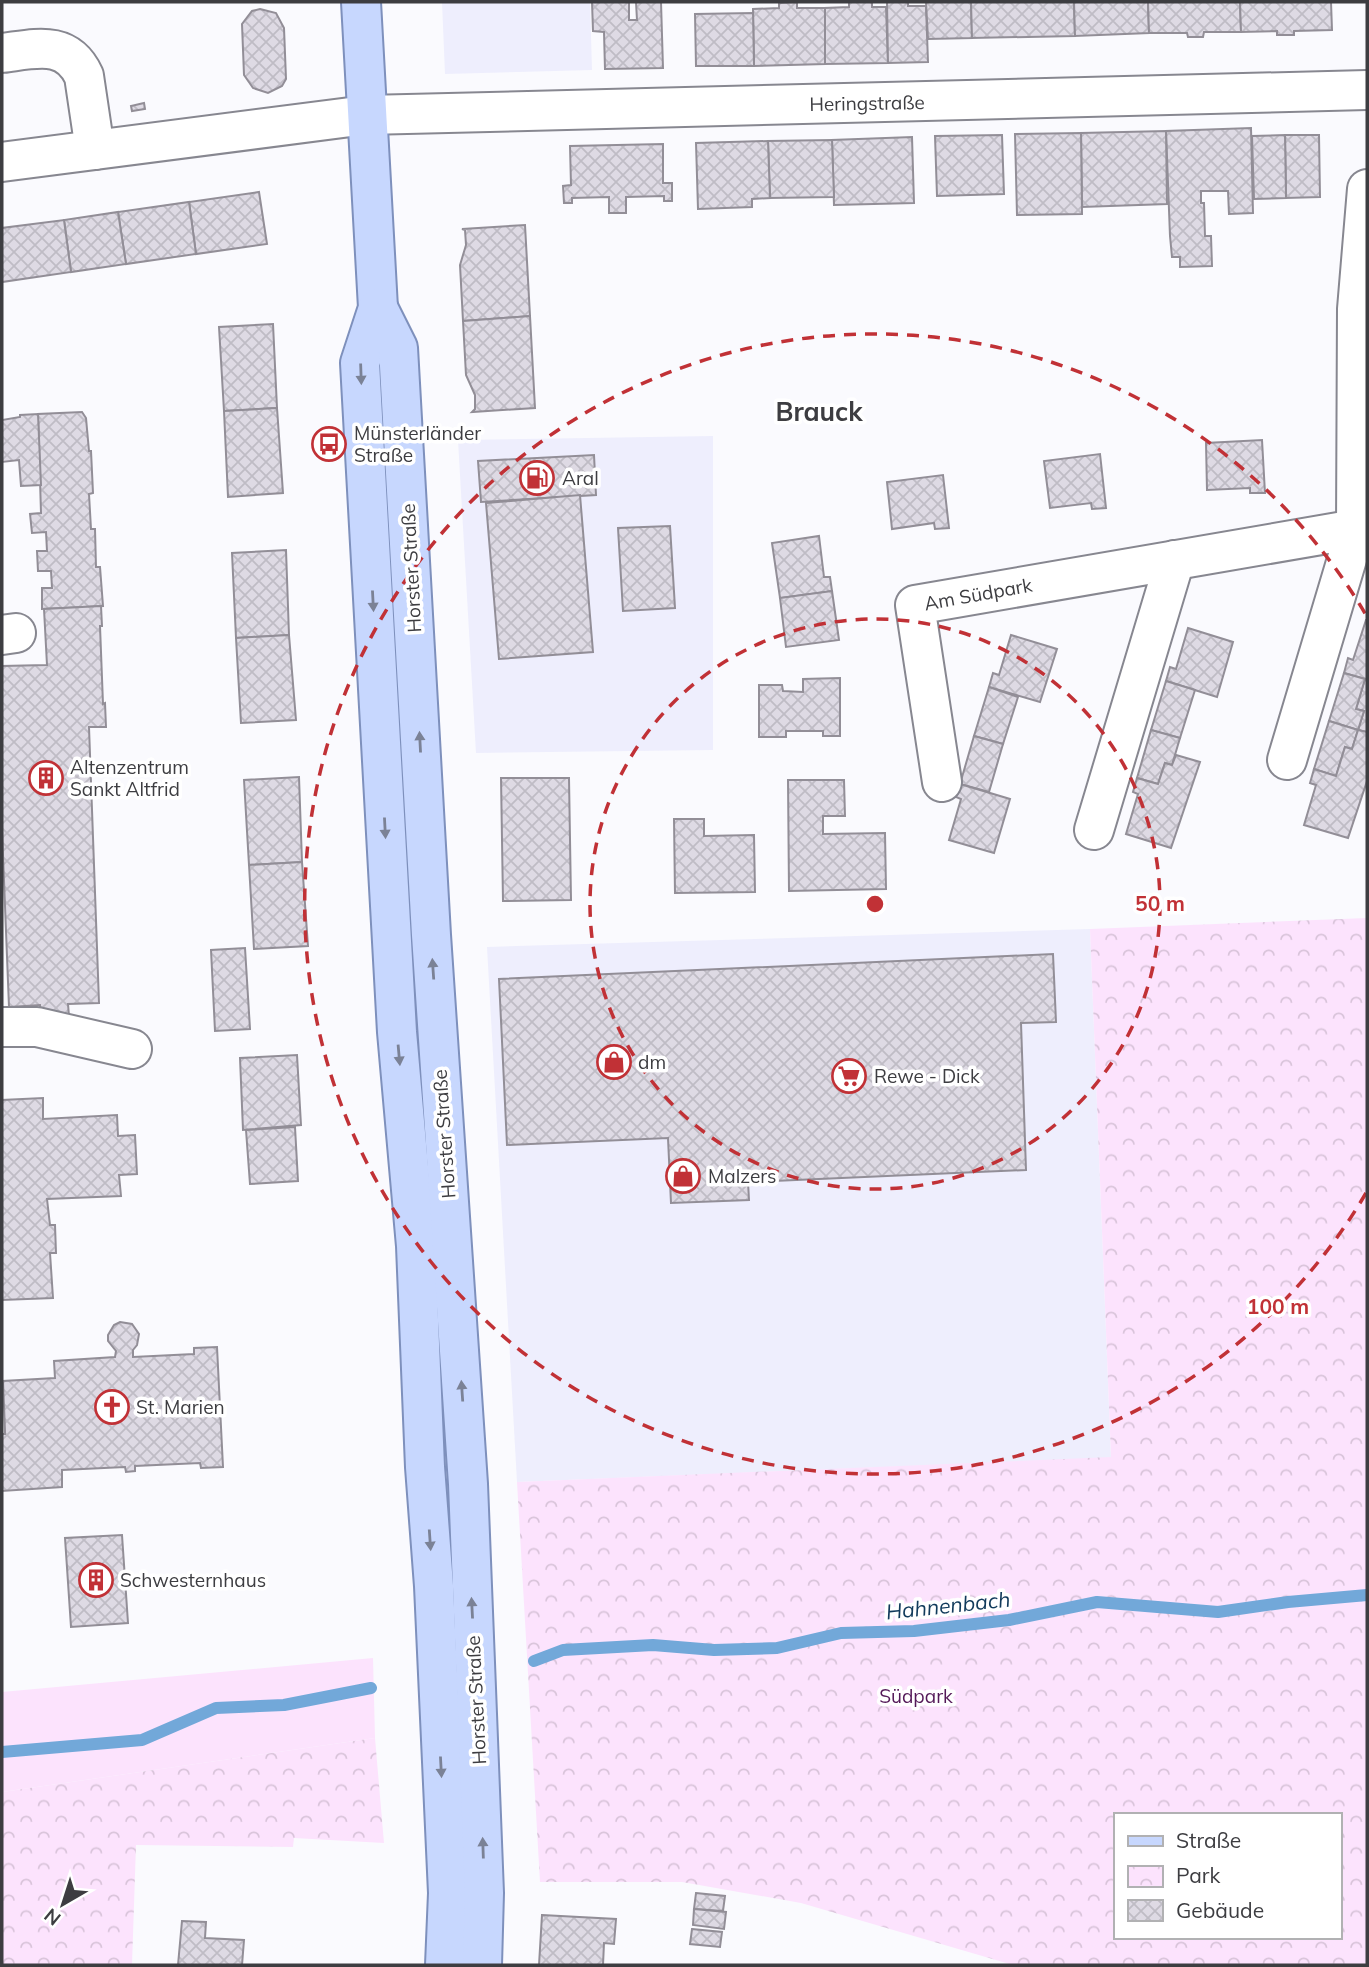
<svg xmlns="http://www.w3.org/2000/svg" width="1369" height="1967" font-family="Mulish,sans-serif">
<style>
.built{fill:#eeeefd}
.grass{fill:#fce3fd}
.park{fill:url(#park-crowns);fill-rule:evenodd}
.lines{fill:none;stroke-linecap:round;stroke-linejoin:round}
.stream{stroke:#72a8d9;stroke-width:12}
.building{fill:url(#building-cross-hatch);stroke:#928e97;stroke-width:2}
.minor-casing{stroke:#878790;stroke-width:42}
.major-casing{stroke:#7e90bc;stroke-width:42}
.minor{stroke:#fff;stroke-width:38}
.major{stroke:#c7d7fe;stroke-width:38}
.oneway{fill:#7b8296}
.ring{fill:none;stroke:#c13136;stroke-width:3.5;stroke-dasharray:12 9}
.labels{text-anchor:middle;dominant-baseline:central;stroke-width:7;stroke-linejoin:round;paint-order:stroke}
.street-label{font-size:19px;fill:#3d3d41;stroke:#fff}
.poi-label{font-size:19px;fill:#3d3d41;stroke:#fff;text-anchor:start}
.park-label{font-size:19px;fill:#541958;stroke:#fff}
.water-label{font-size:21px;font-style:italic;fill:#113a5b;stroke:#fff}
.district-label{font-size:26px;font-weight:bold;fill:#3d3d41;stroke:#fff}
.centre{fill:#c13136;stroke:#fff;stroke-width:3.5}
.ring-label{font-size:21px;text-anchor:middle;font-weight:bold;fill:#c13136;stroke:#fff;stroke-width:7;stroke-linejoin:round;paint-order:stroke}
</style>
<defs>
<pattern id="park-crowns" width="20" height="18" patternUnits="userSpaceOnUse" patternTransform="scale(1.75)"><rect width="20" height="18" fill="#fce3fd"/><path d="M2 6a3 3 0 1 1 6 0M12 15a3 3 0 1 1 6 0" fill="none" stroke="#d9c4da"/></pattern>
<pattern id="building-cross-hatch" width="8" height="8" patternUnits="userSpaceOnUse" patternTransform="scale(1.75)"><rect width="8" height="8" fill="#dedae4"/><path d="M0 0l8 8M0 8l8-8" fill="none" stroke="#bfbcc5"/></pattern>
</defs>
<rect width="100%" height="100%" fill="#fafafe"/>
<!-- built -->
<g class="built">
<polygon points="442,2 590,2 592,70 445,74"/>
<polygon points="713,436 713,750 476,753 458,440"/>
<polygon points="1090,929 1111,1458 517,1482 487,947"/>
</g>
<!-- grass -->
<polygon class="grass" points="373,1658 375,1738 2,1792 2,1692"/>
<!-- park -->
<g class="park">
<path d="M1367,918V1965H1013L801,1903L682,1882H540L517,1482L1111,1457L1090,929ZM1115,1815H1339V1937H1115Z"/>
<polygon points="375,1738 384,1843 294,1838 293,1847 136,1845 132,1965 2,1965 2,1792"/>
</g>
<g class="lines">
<!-- stream -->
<g class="stream">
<polyline points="534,1661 563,1650 653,1645 714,1650 777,1648 841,1633 914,1631 1009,1620 1097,1602 1218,1612 1288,1602 1367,1595"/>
<polyline points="2,1752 142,1740 216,1708 284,1705 371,1688"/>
</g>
</g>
<!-- building -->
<g class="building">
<polygon points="592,2 629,2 629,20 637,20 636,2 661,2 663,68 605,69 604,32 593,31"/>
<polygon points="797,2 797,8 825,8 825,64 754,66 753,9 779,8 779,3"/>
<polygon points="849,2 872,2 872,7 886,7 888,63 825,64 825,8 849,7"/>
<polygon points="887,2 908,2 908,6 926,6 928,62 888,63"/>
<polygon points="926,2 971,2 972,38 928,39"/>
<polygon points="971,2 1074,2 1075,36 972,38"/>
<polygon points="1074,2 1148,2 1149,33 1075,36"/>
<polygon points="1148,2 1240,2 1241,32 1204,32 1203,37 1188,37 1187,33 1149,33"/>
<polygon points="1240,2 1331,2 1332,30 1294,31 1294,35 1277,35 1277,31 1241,32"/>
<polygon points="260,9 276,13 284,28 286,79 282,86 268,93 253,88 244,75 242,24 252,11"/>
<polygon points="753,13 754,66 696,66 695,14"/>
<polygon points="144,103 145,109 132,111 131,106"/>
<polygon points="1251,128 1253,213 1229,214 1228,191 1201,191 1201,203 1204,203 1205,236 1211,236 1212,266 1180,267 1180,257 1172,257 1170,236 1166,131"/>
<polygon points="1166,131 1167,204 1082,207 1081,133"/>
<polygon points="1081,133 1082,214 1017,215 1015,134"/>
<polygon points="1002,135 1004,194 937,196 935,136"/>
<polygon points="1285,135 1319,135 1320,197 1286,198"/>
<polygon points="1285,135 1286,198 1254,199 1252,136"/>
<polygon points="912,137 914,203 834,205 832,140"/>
<polygon points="832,140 834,197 770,198 768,141"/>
<polygon points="768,141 770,198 752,199 752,207 698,209 696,143"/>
<polygon points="663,144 663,183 672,183 672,201 664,201 664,196 626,197 626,213 609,213 609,197 572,198 572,203 564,203 563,186 571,185 570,146"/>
<polygon points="259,192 267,244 196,254 189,202"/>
<polygon points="189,202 196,254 126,264 118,212"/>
<polygon points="118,212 126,264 71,272 64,220"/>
<polygon points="64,220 71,272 2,282 2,228"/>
<polygon points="525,225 530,316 463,321 460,265 466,245 465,230 462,229"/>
<polygon points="530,316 535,408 472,412 475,409 475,395 466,375 463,321"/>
<polygon points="273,324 277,408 224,411 219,327"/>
<polygon points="277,408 283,493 228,497 224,411"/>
<polygon points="82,412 86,418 89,451 91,451 93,493 89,494 91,529 95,529 96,567 100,567 103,606 42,609 42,588 52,588 51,571 38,571 37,551 47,551 46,532 32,533 30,514 41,513 38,414"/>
<polygon points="38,414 41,485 21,486 19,460 2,462 2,420 20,417 20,415"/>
<polygon points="1262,440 1265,493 1250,493 1250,488 1207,490 1206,443"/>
<polygon points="1100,454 1106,508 1092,509 1091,503 1050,508 1044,461"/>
<polygon points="594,455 596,495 481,502 478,461"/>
<polygon points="943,475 949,528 935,529 934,523 892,529 887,482"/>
<polygon points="580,495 593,652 499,659 486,503"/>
<polygon points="670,526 675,608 623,611 618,528"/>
<polygon points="819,536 824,577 830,577 832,591 780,598 772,543"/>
<polygon points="286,550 289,635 236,638 232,553"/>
<polygon points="832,591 839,640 786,647 780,598"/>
<polygon points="101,606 102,626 100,626 103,704 105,703 106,727 89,727 99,1003 68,1004 69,1016 41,1018 40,1005 9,1007 2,830 2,666 47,665 44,609"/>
<polygon points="1366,620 1367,620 1367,732 1358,730 1364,711 1356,709 1365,679 1344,673 1348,658 1353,660"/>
<polygon points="1188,628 1233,642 1217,697 1166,681 1170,667 1176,669"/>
<polygon points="289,635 296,720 241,723 236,638"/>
<polygon points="1011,635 1057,649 1040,702 989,687 993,673 999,675"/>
<polygon points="1344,673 1365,679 1356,709 1364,711 1358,730 1329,721"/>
<polygon points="840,678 840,736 823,736 823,731 786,731 786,737 759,737 759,685 782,685 783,691 803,692 803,679"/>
<polygon points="1166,681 1195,690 1180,738 1151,730"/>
<polygon points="989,687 1018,697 1003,744 974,736"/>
<polygon points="1329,721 1358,730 1352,749 1345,747 1336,776 1314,769"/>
<polygon points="1151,730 1180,738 1172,765 1165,763 1158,784 1137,778"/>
<polygon points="1358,730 1367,732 1367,781 1348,838 1304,825 1316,785 1310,783 1314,769 1336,776 1345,747 1352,749"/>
<polygon points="974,736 1003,744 989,792 960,784"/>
<polygon points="1176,755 1200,762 1171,848 1126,834 1138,794 1133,792 1137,778 1158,784 1165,763 1172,765"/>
<polygon points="299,777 302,862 249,865 244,780"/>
<polygon points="501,778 569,778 571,900 503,901"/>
<polygon points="788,780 844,780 845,816 823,816 823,834 885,833 886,889 789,891"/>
<polygon points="960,784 1010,799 994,853 949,840 961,799 956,797"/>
<polygon points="674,819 704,819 704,836 754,835 755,892 675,893"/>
<polygon points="302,862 308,946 254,949 249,865"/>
<polygon points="245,948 250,1029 215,1031 211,950"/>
<polygon points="1053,954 1056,1022 1021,1023 1026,1170 748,1182 749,1200 671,1203 668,1138 507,1145 499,979"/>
<polygon points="297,1055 301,1125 243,1130 240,1058"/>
<polygon points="43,1098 43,1119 117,1115 118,1136 135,1135 137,1174 119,1175 121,1196 47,1199 50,1225 55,1225 56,1253 50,1253 53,1298 2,1300 2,1100"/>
<polygon points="295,1127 298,1181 250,1184 246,1130"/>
<polygon points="120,1322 132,1324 139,1334 137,1345 133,1350 133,1357 194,1354 194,1348 217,1347 223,1467 201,1468 200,1463 135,1466 135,1471 126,1472 125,1467 62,1470 62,1487 2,1491 2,1434 5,1434 5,1431 3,1381 55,1378 54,1361 115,1357 116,1351 108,1341 108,1335 114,1325"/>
<polygon points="122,1535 128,1623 71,1627 65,1538"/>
<polygon points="696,1893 725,1896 723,1911 694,1909"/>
<polygon points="694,1909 726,1912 724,1929 693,1925"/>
<polygon points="542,1915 616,1919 614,1944 604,1943 603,1965 539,1965"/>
<polygon points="182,1921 206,1922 205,1938 244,1940 242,1965 178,1965"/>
<polygon points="692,1929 722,1932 720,1947 690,1944"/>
</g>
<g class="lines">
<!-- minor casing -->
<g class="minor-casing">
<g id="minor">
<path d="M2,53C35,49 67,39 84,76L95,150"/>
<polyline points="2,162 366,115 1367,90"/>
<polyline points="1367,189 1357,309 1356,529 1367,529"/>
<polyline points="2,635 16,633"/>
<polyline points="942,782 915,605 1356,529 1287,760"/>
<polyline points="1094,830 1175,560"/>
<polyline points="2,1027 37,1027 132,1049"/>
</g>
</g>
<!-- major casing -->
<g class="major-casing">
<g id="major">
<polyline points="361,2 378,308 360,363 397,1032 416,1246 425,1467 434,1586 448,1893 445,1965"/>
<polyline points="378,308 398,348 431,935 468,1484 484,1893 482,1965"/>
</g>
</g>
<!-- minor -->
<use href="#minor" class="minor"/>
<!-- major -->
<use href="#major" class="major"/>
</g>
<!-- one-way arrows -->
<defs><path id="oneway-solid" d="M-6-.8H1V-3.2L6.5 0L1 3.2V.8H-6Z" transform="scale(1.75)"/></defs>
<g class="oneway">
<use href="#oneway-solid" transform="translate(361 374) rotate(88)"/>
<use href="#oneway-solid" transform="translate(373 601) rotate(87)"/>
<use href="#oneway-solid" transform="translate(420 742) rotate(-93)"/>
<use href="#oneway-solid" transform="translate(385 828) rotate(87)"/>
<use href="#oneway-solid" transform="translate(433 969) rotate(-94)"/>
<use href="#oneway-solid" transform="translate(399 1055) rotate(85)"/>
<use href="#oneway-solid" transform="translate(462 1391) rotate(-94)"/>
<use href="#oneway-solid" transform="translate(430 1540) rotate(86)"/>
<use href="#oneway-solid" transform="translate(472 1608) rotate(-93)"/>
<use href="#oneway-solid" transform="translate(441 1767) rotate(87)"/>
<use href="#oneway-solid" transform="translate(483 1848) rotate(-92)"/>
</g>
<!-- distance rings -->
<g class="ring">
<circle cx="875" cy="904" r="285"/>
<path d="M1366 1193A570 570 0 1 1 1366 615"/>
</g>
<!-- icons -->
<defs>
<g id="bus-ring" transform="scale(1.75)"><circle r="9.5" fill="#fff" stroke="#c13136" stroke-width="1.5"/><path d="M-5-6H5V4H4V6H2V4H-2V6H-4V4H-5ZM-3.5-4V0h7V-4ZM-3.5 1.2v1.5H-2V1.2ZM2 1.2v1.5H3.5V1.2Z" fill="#c13136"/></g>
<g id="fuel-ring" transform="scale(1.75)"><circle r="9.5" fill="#fff" stroke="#c13136" stroke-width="1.5"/><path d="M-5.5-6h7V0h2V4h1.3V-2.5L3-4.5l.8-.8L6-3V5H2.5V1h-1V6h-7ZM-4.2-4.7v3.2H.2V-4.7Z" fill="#c13136"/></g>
<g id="building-ring" transform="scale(1.75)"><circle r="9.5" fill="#fff" stroke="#c13136" stroke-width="1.5"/><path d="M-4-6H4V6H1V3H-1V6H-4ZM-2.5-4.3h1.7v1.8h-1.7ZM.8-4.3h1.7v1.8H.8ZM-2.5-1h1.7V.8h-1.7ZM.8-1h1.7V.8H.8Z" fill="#c13136"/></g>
<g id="shop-ring" transform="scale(1.75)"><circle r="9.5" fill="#fff" stroke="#c13136" stroke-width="1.5"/><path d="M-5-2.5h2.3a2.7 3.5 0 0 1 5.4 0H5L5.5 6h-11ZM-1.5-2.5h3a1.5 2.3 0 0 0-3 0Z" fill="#c13136"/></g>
<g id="supermarket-ring" transform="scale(1.75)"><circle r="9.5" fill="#fff" stroke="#c13136" stroke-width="1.5"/><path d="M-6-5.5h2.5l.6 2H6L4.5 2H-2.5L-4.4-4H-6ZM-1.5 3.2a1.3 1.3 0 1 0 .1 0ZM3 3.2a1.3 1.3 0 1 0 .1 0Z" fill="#c13136"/></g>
<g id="church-ring" transform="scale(1.75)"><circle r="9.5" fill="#fff" stroke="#c13136" stroke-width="1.5"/><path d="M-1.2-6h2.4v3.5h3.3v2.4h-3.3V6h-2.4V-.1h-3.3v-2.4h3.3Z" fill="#c13136"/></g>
</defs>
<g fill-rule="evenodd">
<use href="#bus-ring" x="329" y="444"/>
<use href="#fuel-ring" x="537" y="478"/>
<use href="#building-ring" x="46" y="778"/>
<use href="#shop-ring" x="614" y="1062"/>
<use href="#supermarket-ring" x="849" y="1076"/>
<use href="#shop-ring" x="683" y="1176"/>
<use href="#church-ring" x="112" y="1407"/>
<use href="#building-ring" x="96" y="1580"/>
</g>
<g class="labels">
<!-- street labels -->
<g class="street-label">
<text transform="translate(867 103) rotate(-1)">Heringstraße</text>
<text transform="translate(411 568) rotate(-93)">Horster Straße</text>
<text transform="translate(978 594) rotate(-10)">Am Südpark</text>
<text transform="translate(444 1134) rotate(-94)">Horster Straße</text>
<text transform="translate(476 1700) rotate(-93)">Horster Straße</text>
</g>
<!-- poi labels -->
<g class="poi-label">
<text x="354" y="433">Münsterländer<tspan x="354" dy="22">Straße</tspan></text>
<text x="562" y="478">Aral</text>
<text x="70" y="767">Altenzentrum<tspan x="70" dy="22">Sankt Altfrid</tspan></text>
<text x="638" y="1062">dm</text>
<text x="874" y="1076">Rewe - Dick</text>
<text x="708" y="1176">Malzers</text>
<text x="136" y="1407">St. Marien</text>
<text x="120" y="1580">Schwesternhaus</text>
</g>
<!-- park labels -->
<g class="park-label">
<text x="916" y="1696">Südpark</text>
</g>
<!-- water labels -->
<g class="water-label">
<text transform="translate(948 1605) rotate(-6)">Hahnenbach</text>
</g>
<!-- district labels -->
<g class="district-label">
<text x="819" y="411">Brauck</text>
</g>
</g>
<circle cx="875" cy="904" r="10" class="centre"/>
<g class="ring-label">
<text x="1160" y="911">50 m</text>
<text x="1278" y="1314">100 m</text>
</g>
<!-- border -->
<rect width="1369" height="1967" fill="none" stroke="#3d3d41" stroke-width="7"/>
<!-- legend -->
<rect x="1114" y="1813" width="228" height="126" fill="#ffffff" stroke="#b1b1b3" stroke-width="2"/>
<rect x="1128" y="1836" width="35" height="10" fill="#c7d7fe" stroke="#b1b1b3" stroke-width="2"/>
<text x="1176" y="1848" font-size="21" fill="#3d3d41">Straße</text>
<rect x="1128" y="1866" width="35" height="21" fill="url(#park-crowns)" stroke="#b1b1b3" stroke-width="2"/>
<text x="1176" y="1883" font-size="21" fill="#3d3d41">Park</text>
<rect x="1128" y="1900" width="35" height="21" fill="url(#building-cross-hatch)" stroke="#b1b1b3" stroke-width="2"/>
<text x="1176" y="1918" font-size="21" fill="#3d3d41">Gebäude</text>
<!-- north arrow -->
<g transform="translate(63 1904) rotate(219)" stroke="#ffffff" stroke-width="5" paint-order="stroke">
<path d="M0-5L12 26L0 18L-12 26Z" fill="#3d3d41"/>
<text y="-10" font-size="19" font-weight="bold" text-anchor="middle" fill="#3d3d41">N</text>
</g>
</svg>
